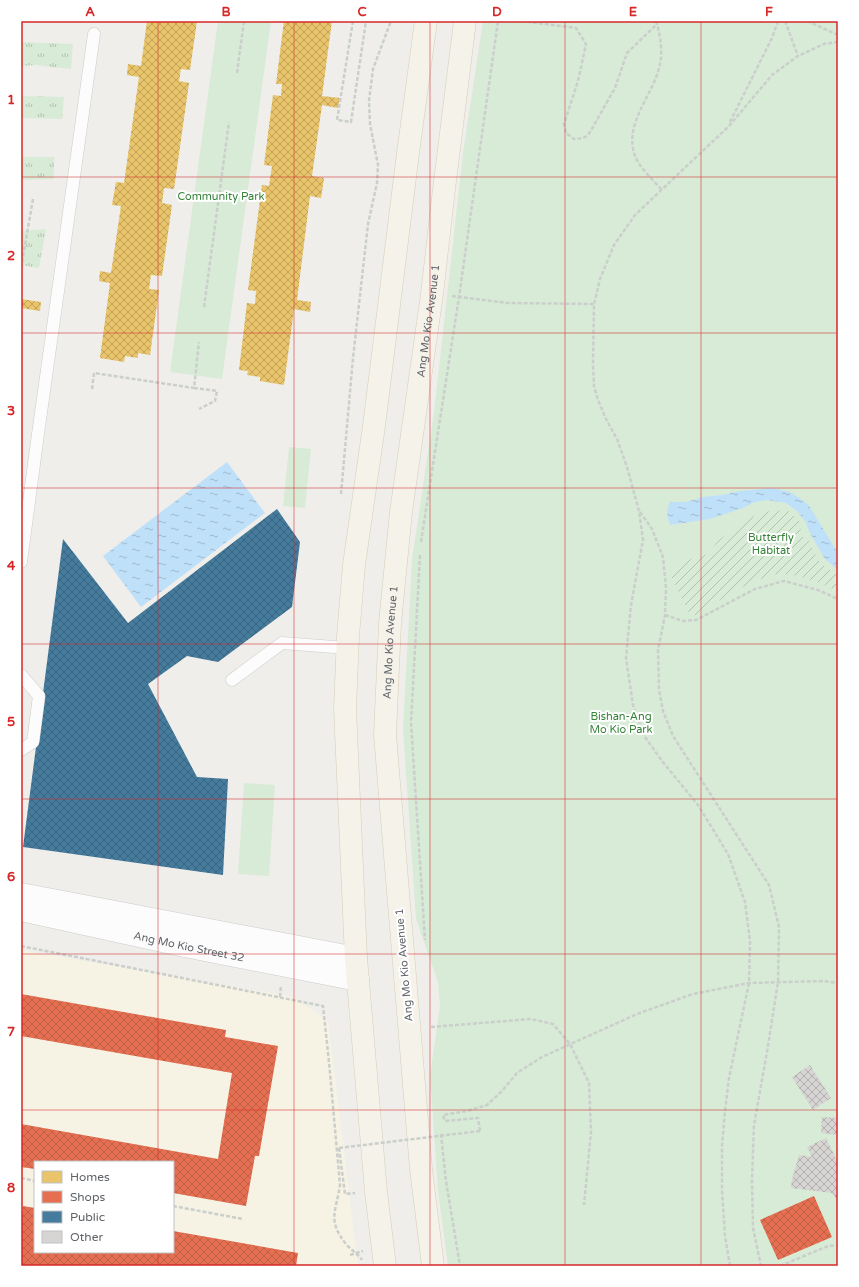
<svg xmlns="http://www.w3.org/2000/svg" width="859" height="1287" font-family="'Varela Round',sans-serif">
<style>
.commercial{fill:#f7f3e4;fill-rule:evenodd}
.grass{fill:url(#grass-tufts)}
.park{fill:#d8ebd6}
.garden{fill:url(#garden-furrows)}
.water{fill:url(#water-ripples)}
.homes{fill:url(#homes-cross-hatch)}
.shops{fill:url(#shops-cross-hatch)}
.public{fill:url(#public-cross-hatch)}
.building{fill:url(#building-cross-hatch)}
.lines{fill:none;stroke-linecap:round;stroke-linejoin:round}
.service-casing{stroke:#cbcccc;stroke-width:13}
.minor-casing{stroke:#cbcccc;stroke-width:23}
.primary-casing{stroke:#d7ceb8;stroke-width:23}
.path{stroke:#cacfcc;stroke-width:2.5;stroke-dasharray:4 2;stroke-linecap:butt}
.service{stroke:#fdfcfc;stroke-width:12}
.minor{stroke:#fdfcfc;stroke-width:22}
.primary{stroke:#f4f2e9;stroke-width:22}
.path-bridge{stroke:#cacfcc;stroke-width:2.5;stroke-dasharray:4 2;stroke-linecap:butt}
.grid{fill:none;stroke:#d62828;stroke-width:1;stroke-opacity:0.55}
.labels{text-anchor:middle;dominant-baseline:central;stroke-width:4;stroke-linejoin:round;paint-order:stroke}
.park-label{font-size:11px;fill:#348238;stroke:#fff}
.street-label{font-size:11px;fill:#5f6368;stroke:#fff}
.neatline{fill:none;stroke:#d62828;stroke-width:1.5}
.grid-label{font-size:13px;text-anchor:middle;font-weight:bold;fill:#d62828}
</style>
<defs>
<pattern id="grass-tufts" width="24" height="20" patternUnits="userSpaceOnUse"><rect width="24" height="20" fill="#d8ebd6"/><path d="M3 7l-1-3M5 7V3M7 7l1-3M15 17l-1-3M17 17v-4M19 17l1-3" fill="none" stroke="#b2c2b1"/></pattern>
<pattern id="garden-furrows" width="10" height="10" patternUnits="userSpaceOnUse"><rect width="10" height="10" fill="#d8ebd6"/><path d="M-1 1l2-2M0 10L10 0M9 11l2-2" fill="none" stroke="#b2c2b1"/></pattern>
<pattern id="water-ripples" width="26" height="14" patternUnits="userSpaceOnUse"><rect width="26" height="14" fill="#bfe0f9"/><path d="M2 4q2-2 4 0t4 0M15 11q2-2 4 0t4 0" fill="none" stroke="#9eb9cd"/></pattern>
<pattern id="homes-cross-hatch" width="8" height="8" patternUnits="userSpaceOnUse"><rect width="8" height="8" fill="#e9c46a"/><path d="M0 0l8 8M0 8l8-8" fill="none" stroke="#c0a35b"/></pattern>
<pattern id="shops-cross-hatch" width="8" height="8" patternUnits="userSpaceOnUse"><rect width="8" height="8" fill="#e76f51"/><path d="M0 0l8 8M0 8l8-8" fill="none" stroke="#be5f47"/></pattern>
<pattern id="public-cross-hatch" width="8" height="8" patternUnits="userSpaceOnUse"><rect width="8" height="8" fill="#457b9d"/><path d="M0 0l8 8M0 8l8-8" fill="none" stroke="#3b647e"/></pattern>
<pattern id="building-cross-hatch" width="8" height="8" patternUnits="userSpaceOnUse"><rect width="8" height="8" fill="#d6d5d3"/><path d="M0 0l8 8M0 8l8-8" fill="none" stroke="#b1b0af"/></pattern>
</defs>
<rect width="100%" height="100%" fill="#efeeea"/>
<!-- commercial -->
<path class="commercial" d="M21,950L293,997L328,1021L358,1266H21ZM35,1162H173V1252H35Z"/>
<!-- grass -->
<g class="grass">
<polygon points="21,42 73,44 71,69 35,65 21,66"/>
<polygon points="21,96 64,97 62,119 21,118"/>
<polygon points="21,157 54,157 54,179 21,180"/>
<polygon points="46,229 39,268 21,265 21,231"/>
</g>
<!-- park -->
<g class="park">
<polygon points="218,21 271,21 222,379 170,372"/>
<polygon points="483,21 838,21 838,1266 448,1266 438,1191 430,1075 440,1006 438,982 416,919 403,729 412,559 434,412 463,153"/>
<polygon points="289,447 311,449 305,508 283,506"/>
<polygon points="244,783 275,785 269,876 238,874"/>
</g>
<!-- garden -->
<path class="garden" d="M787,510L799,520L802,537L807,538L818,560L826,568L838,575V591C820,583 799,573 779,574C757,575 715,603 696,615H692L689,613L670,574L688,560L708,554L719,540L736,527L761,512Z"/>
<!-- water -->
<g class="water">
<polygon points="227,462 265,513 141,607 103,556"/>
<path d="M772,488L790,492L808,504L838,553V570L825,559L810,533L805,521L797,511L786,503L768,500L755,502L743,508L710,519L670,525C667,516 666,511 670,502H686L703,497L722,495L740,491Z"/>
</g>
<!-- homes -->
<g class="homes">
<polygon points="147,21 197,21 190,70 181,69 179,81 189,83 174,189 164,188 162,203 172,205 162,276 151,275 149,289 159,290 150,355 138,353 138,358 125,356 124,362 100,358 110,283 99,281 100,271 111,273 121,206 112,205 116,182 124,183 139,77 127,75 128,64 141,66"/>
<polygon points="284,21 332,21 322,96 340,98 338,108 322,105 312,176 324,178 321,198 310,196 297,300 311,302 310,312 294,309 284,385 260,381 260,377 247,375 248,371 239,370 247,303 255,304 256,291 248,290 262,185 269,186 272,166 264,165 273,95 281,96 282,84 276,84"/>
<polygon points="21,299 41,302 40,311 21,308"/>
</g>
<!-- shops -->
<g class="shops">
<polygon points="21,994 226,1030 225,1037 278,1046 259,1156 255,1156 246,1206 173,1193 173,1162 35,1162 35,1169 21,1167 21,1124 218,1159 232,1073 21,1036"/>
<polygon points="814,1196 832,1237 778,1260 760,1220"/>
<polygon points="23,1206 35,1208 35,1252 173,1252 173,1231 298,1253 296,1266 21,1266 21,1221"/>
</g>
<!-- public -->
<polygon class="public" points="277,509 300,542 292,607 218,662 187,656 148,684 197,777 228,779 223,875 23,847 63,539 128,623"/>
<!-- building -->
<g class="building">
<polygon points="810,1065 831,1098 813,1110 792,1077"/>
<polygon points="822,1117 838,1118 838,1135 821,1133"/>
<polygon points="826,1138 838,1163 838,1202 832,1193 791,1188 792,1179 799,1155 812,1157 807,1147"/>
</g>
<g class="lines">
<!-- service casing -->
<g class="service-casing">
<g id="service">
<polyline points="21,562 38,434 94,34"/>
<polyline points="21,675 39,696 33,742 21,750"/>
<polyline points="232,680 282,643 347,648"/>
</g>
</g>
<!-- minor casing -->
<g class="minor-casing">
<g id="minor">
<polyline points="21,894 356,958"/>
<path id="s1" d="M21,910L185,946L358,980"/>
</g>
</g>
<!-- primary casing -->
<g class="primary-casing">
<g id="primary">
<polyline points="385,1266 376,1192 356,958 345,709 348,636 354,565 374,426 408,153 426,21"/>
<path id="s2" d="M433,1266L421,1169L385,735L390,623L401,512L432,294L444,189L465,21"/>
</g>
</g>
<!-- path -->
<g class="path">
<polyline points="353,21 337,120 351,122 366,21"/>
<polyline points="521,21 576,28 586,44 578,81 564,124 566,133 574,139 583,138 587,136 590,132 615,88 627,53 657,24"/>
<path d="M656,21C660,34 663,50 660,64C654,95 623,123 635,156C639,167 654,181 662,190"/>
<polyline points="785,21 798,56"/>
<polyline points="807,21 838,35"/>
<polyline points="237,73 244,21"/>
<polyline points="730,122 772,38 778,21"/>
<polyline points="21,268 33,199"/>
<polyline points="452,296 508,303 594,304"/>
<polyline points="204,307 229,122"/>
<polyline points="194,388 217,391 215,401 199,409"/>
<polyline points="92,389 94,373 194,388 199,342"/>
<polyline points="341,494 353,358 368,224 377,183 378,165 370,124 369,101 373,69 391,21"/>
<polyline points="640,512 652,529 663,557 666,588 665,615 658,650 659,689 663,711 673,736 769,885 779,927 778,982 767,1052 754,1125 752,1180 753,1228 761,1266"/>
<polyline points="421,542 459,297 498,21"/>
<polyline points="420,555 411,723 425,940"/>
<polyline points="665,615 683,621 696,620 755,589 784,581 818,590 838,599"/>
<path d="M21,946L323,1006L329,1062L340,1185C336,1212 327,1220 346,1244C351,1250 358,1254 362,1260"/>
<polyline points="280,997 281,985"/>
<polyline points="431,1027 531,1019 553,1024 570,1044 589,1083 591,1132 584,1205"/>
<polyline points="480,1131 478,1118 445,1121 443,1115 467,1111 487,1105 502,1091 517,1073 542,1057 637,1014 693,994 749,983 824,981 838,983"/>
<polyline points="441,1134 446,1181 460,1266"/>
<polyline points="339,1148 345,1194 355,1193"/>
<polyline points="21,1178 35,1181"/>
<polyline points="173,1206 243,1219"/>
<polyline points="350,1255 363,1251"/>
<polyline points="730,1266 725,1236 722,1190 722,1146 725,1111 729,1078 749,983 750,941 745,902 728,854 698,805 662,761 645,737 633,705 626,658 631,605 643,540 639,511 627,467 617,439 606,419 598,400 594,386 593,364 594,304 600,279 614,245 635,215 729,126 772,75 798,56 824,44 838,42"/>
<polyline points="780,1266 828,1246 838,1245"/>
</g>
<!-- service -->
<use href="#service" class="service"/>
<!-- minor -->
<use href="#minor" class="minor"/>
<!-- primary -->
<use href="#primary" class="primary"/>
<!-- path-bridge -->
<polyline class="path-bridge" points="339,1148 480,1131"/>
</g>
<!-- grid -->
<path class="grid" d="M158,21V1162M294,21V1266M430,21V1266M565,21V1266M701,21V1266M21,177H838M21,333H838M21,488H838M21,644H838M21,799H838M21,954H838M21,1110H838M158,1252V1266"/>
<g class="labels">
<!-- park labels -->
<g class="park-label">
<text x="221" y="196">Community Park</text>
<text x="771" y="537">Butterfly<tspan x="771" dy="13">Habitat</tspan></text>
<text x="621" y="716">Bishan-Ang<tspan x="621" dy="13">Mo Kio Park</tspan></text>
</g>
<!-- street labels -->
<g class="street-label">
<text stroke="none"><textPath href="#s2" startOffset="950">Ang Mo Kio Avenue 1</textPath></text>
<text stroke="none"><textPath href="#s2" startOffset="626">Ang Mo Kio Avenue 1</textPath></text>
<text stroke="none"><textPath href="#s1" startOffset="172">Ang Mo Kio Street 32</textPath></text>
<text transform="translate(404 965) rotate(-95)">Ang Mo Kio Avenue 1</text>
</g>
</g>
<!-- border -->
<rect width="859" height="1287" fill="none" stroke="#ffffff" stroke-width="44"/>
<!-- legend -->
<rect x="34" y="1161" width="140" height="92" fill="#ffffff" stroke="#bfc1c3"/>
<rect x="42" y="1171" width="20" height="12" fill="#e9c46a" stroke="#bfc1c3"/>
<text x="70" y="1181" font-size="12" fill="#5f6368">Homes</text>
<rect x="42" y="1191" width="20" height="12" fill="#e76f51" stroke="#bfc1c3"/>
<text x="70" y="1201" font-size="12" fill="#5f6368">Shops</text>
<rect x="42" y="1211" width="20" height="12" fill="#457b9d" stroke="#bfc1c3"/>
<text x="70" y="1221" font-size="12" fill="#5f6368">Public</text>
<rect x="42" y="1231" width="20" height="12" fill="#d6d5d3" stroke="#bfc1c3"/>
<text x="70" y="1241" font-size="12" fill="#5f6368">Other</text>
<rect x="22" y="22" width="815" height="1243" class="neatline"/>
<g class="grid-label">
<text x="90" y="16">A</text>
<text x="226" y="16">B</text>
<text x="362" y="16">C</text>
<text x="497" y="16">D</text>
<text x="633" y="16">E</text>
<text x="769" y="16">F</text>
<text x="11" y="104">1</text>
<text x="11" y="260">2</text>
<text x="11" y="415">3</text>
<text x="11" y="570">4</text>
<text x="11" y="726">5</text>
<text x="11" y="881">6</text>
<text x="11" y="1036">7</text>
<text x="11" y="1192">8</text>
</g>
</svg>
